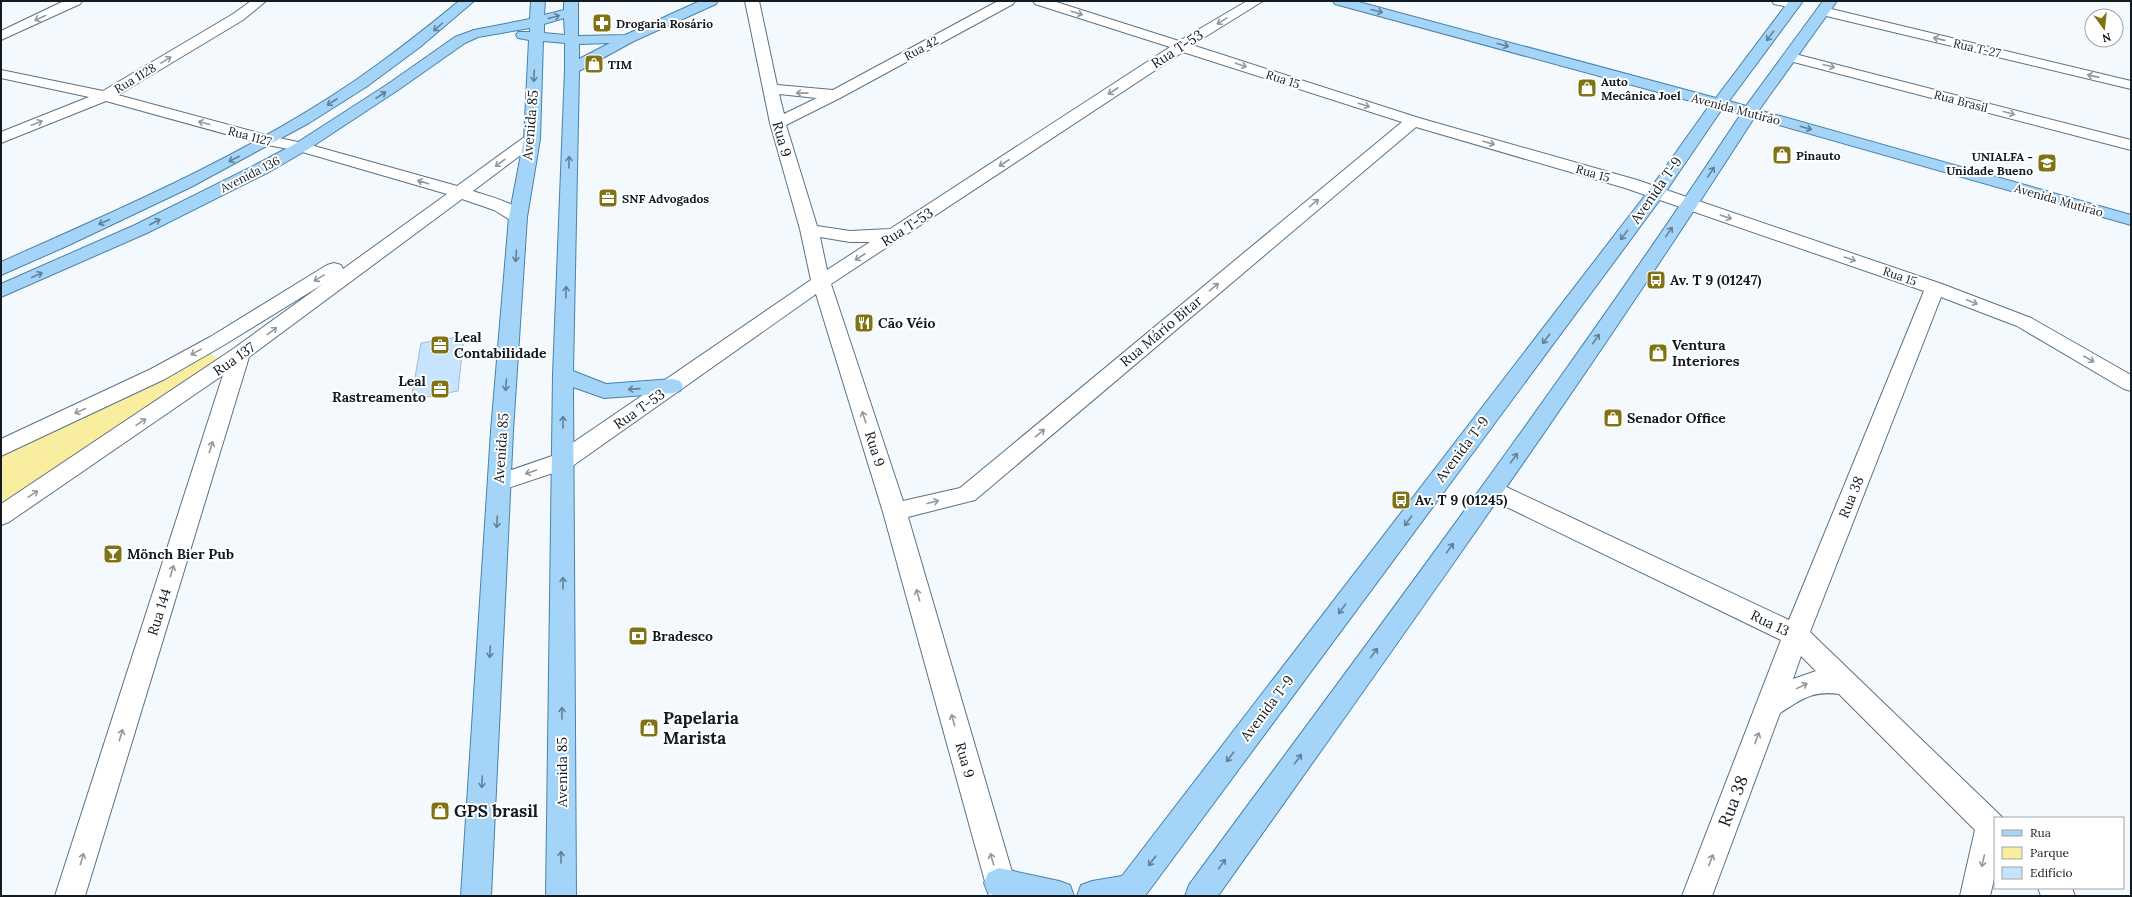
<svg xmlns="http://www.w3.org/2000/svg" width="2132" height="897" font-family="Lora,serif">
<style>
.green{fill:#f9eea0}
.building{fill:#c6e4fd;stroke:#a3bccf}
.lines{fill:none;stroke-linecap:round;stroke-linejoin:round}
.minor-casing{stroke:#5c7283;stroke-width:2}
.major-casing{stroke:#4982aa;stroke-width:2}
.minor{fill:#fff;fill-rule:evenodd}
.major{fill:#a4d5f8;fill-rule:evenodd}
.oneway{stroke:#628198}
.oneway2{stroke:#94989c}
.labels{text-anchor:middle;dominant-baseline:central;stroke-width:4;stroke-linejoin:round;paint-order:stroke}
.far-poi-label{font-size:12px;font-weight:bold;fill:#121b22;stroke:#fff;text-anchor:start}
.far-street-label{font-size:12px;fill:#121b22;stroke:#fff}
.street-label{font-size:14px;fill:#121b22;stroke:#fff}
.poi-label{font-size:14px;font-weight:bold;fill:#121b22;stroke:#fff;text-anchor:start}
.near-poi-label{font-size:17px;font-weight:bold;fill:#121b22;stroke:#fff;text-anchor:start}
.near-street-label{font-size:17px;fill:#121b22;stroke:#fff}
</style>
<rect width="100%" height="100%" fill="#f4f9fd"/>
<!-- green -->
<polygon class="green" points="208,351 219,360 1,511 1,454"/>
<!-- building -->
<polygon class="building" points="464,336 458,391 411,400 421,343"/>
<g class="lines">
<!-- minor casing -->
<g class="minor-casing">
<g id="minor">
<polygon points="64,1 82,1 80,4 1,40 1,31"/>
<path d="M251,1H266L243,20L118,95L270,136L307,144L457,186L526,136H538L540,139L538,142L473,191C490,197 516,202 527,217L524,221L518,222L512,221L494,210L462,199L249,357L85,896H55L223,375L9,522L1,525V504L233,349L323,284L224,345L165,379L1,456V439L151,369L210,337L327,265L334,263L341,265L343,269L447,194L299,151L262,144L106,101L1,143V132L89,97L1,78V70L103,91L233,14Z"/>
<path d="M745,1H759L777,85L833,90L998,1H1015L1013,4L840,98L786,125L817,226L850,231L890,229L1170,47L1035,4L1033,1H1053L1179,41L1247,1H1263L1192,45L1419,118L1637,180L1942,284L2031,318L2131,375V391L2124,389L2017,326L1941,297L1810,632L2003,818H1995V875L1990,896H1960L1975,830L1839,694C1812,690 1801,700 1780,713L1712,896H1682L1781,640L1484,496L1481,490L1484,484L1492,482L1500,484L1789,620L1924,291L1625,188L1416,127L975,500L908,517L1019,896H989L883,512L816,294L571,467L499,491L491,489L488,483L491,477L555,455L811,280L800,229L770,123ZM1183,52L1402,122L960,488L903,501L831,284ZM779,94L817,98L784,114ZM820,237L850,242H870L827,270ZM1801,656L1816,671L1793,679Z"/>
<polygon points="1772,1 1797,1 1800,4 1793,8 1774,4"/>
<polygon points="1823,7 2131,81 2131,89 1818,14 1816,11 1818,8"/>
<polygon points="1791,53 2131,140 2131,150 1786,60 1784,57 1786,54"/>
<polygon points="2038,888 2072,888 2075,896 2041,896"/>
</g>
</g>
<!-- major casing -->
<g class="major-casing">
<g id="major">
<path d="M459,1H474L420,47L366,87L309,123L191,187L69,245L1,275V262C122,208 246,155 356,80C392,55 425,29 459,1Z"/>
<path d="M531,1H545L544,15L564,10V1H578V36L625,35L700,1H718L716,4L634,41L579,71L573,371L606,384L673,379L680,381L683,386L680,391L673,393L604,398L573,387L576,896H546L553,375L565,69V43L543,41L540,139L527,217L513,431L491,896H461L491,431L509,217L524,139L529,40L518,38L516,35L518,32H530V28L478,37L465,43L398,90L307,150L269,172L147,233L1,297V284L135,225L257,164L295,144L388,84L455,37L474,30L530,19ZM564,18L565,35L544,33V24ZM610,43L579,59V44Z"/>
<path d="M1333,1H1355L1716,98L1789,1H1803L1729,101L1746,106L1823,1H1837L1759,110L2131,215V225L1754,118C1584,383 1400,639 1218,896H1185L1189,885C1376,631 1567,378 1741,114L1722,109L1662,197L1145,896H1077L1081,885L1092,881L1122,876L1650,189L1709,106L1335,4Z"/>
<polygon points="999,868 1059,881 1070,885 1074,896 995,896 988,893 984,883 988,873"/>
</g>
</g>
<!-- minor -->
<use href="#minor" class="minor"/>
<!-- major -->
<use href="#major" class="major"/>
</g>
<!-- one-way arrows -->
<defs><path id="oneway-shaft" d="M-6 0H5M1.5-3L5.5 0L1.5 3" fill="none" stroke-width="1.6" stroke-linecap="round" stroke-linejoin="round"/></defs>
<g class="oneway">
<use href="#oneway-shaft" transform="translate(1377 11) rotate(15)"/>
<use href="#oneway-shaft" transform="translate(554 17) rotate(-15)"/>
<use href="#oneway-shaft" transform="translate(438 27) rotate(138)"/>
<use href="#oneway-shaft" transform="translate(1770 36) rotate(127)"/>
<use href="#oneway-shaft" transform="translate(1503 45) rotate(15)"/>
<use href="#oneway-shaft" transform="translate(534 76) rotate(93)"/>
<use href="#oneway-shaft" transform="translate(381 95) rotate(-33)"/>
<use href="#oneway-shaft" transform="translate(332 102) rotate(147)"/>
<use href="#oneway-shaft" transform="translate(1806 128) rotate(16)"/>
<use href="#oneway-shaft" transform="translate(234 159) rotate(153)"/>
<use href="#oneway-shaft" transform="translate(569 162) rotate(-88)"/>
<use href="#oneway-shaft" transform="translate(1711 172) rotate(-56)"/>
<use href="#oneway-shaft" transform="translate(104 222) rotate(156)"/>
<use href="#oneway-shaft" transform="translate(155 222) rotate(-27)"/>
<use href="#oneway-shaft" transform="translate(1669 232) rotate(-55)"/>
<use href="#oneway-shaft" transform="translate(1624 235) rotate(127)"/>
<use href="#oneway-shaft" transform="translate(516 256) rotate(94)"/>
<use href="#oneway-shaft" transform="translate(37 275) rotate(-24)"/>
<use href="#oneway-shaft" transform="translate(566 292) rotate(-88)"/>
<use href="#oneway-shaft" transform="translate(1546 339) rotate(127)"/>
<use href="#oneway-shaft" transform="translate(1596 339) rotate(-55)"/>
<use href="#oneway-shaft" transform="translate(506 385) rotate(94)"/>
<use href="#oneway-shaft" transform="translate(634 389) rotate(176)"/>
<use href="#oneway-shaft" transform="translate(563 422) rotate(-90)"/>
<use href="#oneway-shaft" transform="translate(1514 458) rotate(-55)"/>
<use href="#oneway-shaft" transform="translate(1408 521) rotate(127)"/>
<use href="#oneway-shaft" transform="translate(497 522) rotate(93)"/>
<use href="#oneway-shaft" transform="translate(1450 548) rotate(-54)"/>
<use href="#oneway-shaft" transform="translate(563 583) rotate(-90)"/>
<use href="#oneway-shaft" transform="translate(1342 609) rotate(127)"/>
<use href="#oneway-shaft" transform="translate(490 652) rotate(93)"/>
<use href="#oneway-shaft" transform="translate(1374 653) rotate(-54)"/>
<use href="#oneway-shaft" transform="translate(562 713) rotate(-90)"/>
<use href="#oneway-shaft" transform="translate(1230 757) rotate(127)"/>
<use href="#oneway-shaft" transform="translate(1298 759) rotate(-54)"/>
<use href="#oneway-shaft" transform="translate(482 782) rotate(93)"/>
<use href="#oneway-shaft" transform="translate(561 857) rotate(-90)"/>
<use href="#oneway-shaft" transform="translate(1152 861) rotate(127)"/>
<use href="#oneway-shaft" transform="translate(1222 864) rotate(-54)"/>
</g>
<g class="oneway2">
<use href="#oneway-shaft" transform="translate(1077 13) rotate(18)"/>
<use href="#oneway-shaft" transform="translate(40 18) rotate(155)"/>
<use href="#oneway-shaft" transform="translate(1222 21) rotate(149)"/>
<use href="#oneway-shaft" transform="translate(1939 39) rotate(-167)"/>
<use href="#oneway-shaft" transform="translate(166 60) rotate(-31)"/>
<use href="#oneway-shaft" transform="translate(1241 65) rotate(18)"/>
<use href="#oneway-shaft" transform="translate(1829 66) rotate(15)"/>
<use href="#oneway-shaft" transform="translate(2093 76) rotate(-167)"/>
<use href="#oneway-shaft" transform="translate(1113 91) rotate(147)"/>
<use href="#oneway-shaft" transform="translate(802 93) rotate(-179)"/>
<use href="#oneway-shaft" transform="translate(1364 105) rotate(18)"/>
<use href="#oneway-shaft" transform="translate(2009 113) rotate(15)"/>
<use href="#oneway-shaft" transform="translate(37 123) rotate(-22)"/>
<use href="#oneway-shaft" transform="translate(204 123) rotate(-165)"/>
<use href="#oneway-shaft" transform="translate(1489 143) rotate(16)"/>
<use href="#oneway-shaft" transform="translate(500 163) rotate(143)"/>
<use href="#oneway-shaft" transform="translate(1004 163) rotate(147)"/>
<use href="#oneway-shaft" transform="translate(423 182) rotate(-164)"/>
<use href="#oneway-shaft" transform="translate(1314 203) rotate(-40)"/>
<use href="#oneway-shaft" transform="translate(1726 217) rotate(19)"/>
<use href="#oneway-shaft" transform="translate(860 257) rotate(147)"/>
<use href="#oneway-shaft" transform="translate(1850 259) rotate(19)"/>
<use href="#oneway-shaft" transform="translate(319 278) rotate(149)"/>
<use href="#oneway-shaft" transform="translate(1214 287) rotate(-40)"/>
<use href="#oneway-shaft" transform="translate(1972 302) rotate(21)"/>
<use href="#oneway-shaft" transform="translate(272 331) rotate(-36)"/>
<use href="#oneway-shaft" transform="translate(196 352) rotate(151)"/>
<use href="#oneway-shaft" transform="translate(2089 359) rotate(30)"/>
<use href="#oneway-shaft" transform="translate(80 411) rotate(155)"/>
<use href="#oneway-shaft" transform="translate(864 417) rotate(-108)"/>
<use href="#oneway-shaft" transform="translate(141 422) rotate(-34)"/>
<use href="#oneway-shaft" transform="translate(1040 433) rotate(-40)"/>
<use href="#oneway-shaft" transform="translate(211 447) rotate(-73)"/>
<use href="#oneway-shaft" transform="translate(531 472) rotate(161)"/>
<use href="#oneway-shaft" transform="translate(33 494) rotate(-34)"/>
<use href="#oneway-shaft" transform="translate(933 502) rotate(-14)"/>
<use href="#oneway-shaft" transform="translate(172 571) rotate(-73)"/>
<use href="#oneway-shaft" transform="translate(918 595) rotate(-106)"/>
<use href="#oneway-shaft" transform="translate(1802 686) rotate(-26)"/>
<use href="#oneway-shaft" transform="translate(953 720) rotate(-106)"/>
<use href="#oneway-shaft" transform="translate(121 735) rotate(-73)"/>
<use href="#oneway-shaft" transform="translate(1757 738) rotate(-69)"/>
<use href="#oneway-shaft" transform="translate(82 859) rotate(-73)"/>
<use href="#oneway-shaft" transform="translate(992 859) rotate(-106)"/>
<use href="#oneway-shaft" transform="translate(1711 860) rotate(-69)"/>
<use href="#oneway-shaft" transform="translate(1983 861) rotate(103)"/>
</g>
<!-- icons -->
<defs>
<g id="pharmacy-square" transform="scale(1)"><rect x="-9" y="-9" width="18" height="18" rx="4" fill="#807314" stroke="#fff"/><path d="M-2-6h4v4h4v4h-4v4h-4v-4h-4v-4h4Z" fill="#fff"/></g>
<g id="shop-square" transform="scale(1)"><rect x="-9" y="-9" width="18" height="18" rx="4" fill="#807314" stroke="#fff"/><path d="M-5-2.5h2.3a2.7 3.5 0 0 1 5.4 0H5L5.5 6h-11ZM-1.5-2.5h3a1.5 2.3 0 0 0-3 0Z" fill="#fff"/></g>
<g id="school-square" transform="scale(1)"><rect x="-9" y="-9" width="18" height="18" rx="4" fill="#807314" stroke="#fff"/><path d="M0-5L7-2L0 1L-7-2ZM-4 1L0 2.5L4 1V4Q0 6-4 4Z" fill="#fff"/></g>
<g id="office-square" transform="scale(1)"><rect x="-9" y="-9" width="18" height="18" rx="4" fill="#807314" stroke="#fff"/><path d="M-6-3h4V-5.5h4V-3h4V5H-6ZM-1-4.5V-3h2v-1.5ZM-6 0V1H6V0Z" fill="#fff"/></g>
<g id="bus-square" transform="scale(1)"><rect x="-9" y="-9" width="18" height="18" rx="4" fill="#807314" stroke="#fff"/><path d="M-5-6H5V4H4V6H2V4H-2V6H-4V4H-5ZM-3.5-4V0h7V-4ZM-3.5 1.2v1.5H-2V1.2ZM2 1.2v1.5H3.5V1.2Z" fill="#fff"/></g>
<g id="restaurant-square" transform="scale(1)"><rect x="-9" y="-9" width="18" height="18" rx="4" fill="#807314" stroke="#fff"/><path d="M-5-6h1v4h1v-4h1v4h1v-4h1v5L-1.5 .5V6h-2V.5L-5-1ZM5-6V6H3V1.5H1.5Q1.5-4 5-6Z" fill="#fff"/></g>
<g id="bar-square" transform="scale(1)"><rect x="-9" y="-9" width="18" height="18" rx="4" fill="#807314" stroke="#fff"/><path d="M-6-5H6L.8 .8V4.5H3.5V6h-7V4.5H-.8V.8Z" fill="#fff"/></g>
<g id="bank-square" transform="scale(1)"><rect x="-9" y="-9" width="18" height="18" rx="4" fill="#807314" stroke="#fff"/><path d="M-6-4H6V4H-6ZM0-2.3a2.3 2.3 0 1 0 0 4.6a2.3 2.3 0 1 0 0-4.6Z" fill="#fff"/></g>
</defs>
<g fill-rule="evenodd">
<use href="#pharmacy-square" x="602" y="23"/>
<use href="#shop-square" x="594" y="64"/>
<use href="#shop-square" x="1587" y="88"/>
<use href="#shop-square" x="1782" y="155"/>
<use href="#school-square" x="2047" y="163"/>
<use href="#office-square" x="608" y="198"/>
<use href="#bus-square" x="1656" y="280"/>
<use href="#restaurant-square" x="864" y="323"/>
<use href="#office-square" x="440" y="345"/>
<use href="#shop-square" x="1658" y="353"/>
<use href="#office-square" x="440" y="389"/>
<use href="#shop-square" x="1613" y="418"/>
<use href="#bus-square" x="1401" y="500"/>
<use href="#bar-square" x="113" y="554"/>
<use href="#bank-square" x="638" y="636"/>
<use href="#shop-square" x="649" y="728"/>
<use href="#shop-square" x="440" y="811"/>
</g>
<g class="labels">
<!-- far-poi labels -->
<g class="far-poi-label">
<text x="616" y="23">Drogaria Rosário</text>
<text x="608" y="64">TIM</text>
<text x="1601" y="81">Auto<tspan x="1601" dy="14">Mecânica Joel</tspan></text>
<text x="1796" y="155">Pinauto</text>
<text x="2033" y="156" text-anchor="end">UNIALFA -<tspan x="2033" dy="14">Unidade Bueno</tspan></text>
<text x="622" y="198">SNF Advogados</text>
</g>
<!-- far-street labels -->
<g class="far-street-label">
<text transform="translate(921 48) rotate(-29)">Rua 42</text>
<text transform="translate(1977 48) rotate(13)">Rua T-27</text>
<text transform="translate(135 78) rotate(-31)">Rua 1128</text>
<text transform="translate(1283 79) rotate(18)">Rua 15</text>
<text transform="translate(1961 101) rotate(15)">Rua Brasil</text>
<text transform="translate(1736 109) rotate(15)">Avenida Mutirão</text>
<text transform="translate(250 136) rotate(15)">Rua 1127</text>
<text transform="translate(1593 173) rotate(16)">Rua 15</text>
<text transform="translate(250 174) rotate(-27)">Avenida 136</text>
<text transform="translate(2059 200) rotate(16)">Avenida Mutirão</text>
<text transform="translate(1900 276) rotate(19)">Rua 15</text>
</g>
<!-- street labels -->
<g class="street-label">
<text transform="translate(1177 49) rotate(-33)">Rua T-53</text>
<text transform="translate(530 125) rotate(-85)">Avenida 85</text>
<text transform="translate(782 139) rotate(74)">Rua 9</text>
<text transform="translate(1656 190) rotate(-55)">Avenida T-9</text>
<text transform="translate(907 227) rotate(-33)">Rua T-53</text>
<text transform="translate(1161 331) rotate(-40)">Rua Mário Bitar</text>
<text transform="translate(234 359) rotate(-35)">Rua 137</text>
<text transform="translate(639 409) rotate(-35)">Rua T-53</text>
<text transform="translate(501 448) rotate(-86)">Avenida 85</text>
<text transform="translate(875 449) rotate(72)">Rua 9</text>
<text transform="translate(1462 449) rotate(-53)">Avenida T-9</text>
<text transform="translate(1851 497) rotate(-68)">Rua 38</text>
<text transform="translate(159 612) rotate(-73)">Rua 144</text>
<text transform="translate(1770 623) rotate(26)">Rua 13</text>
<text transform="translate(1267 708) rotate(-53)">Avenida T-9</text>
<text transform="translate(965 760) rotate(74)">Rua 9</text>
<text transform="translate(562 772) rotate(-90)">Avenida 85</text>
</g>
<!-- poi labels -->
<g class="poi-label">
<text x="1670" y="280">Av. T 9 (01247)</text>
<text x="878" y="323">Cão Véio</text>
<text x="454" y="337">Leal<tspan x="454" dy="16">Contabilidade</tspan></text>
<text x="1672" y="345">Ventura<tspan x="1672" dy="16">Interiores</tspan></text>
<text x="426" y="381" text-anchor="end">Leal<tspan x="426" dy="16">Rastreamento</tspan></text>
<text x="1627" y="418">Senador Office</text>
<text x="1415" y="500">Av. T 9 (01245)</text>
<text x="127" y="554">Mönch Bier Pub</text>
<text x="652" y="636">Bradesco</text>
</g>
<!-- near-poi labels -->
<g class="near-poi-label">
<text x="663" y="718">Papelaria<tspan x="663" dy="20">Marista</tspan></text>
<text x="454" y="811">GPS brasil</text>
</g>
<!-- near-street labels -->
<g class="near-street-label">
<text transform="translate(1733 801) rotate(-69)">Rua 38</text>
</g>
</g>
<!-- border -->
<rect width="2132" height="897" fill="none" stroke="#121b22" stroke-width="4"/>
<!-- legend -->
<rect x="1994" y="817" width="130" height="72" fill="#ffffff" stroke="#a0a4a7"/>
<rect x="2002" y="830" width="20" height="6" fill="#a4d5f8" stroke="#a0a4a7"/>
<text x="2030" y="837" font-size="12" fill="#121b22">Rua</text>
<rect x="2002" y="847" width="20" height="12" fill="#f9eea0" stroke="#a0a4a7"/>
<text x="2030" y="857" font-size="12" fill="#121b22">Parque</text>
<rect x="2002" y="867" width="20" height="12" fill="#c6e4fd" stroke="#a0a4a7"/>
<text x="2030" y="877" font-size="12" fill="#121b22">Edifício</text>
<!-- north arrow -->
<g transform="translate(2104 28) rotate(165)"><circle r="19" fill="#ffffff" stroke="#a0a4a7"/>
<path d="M0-3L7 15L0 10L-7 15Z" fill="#807314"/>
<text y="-6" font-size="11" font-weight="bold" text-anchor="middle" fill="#121b22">N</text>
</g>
</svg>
